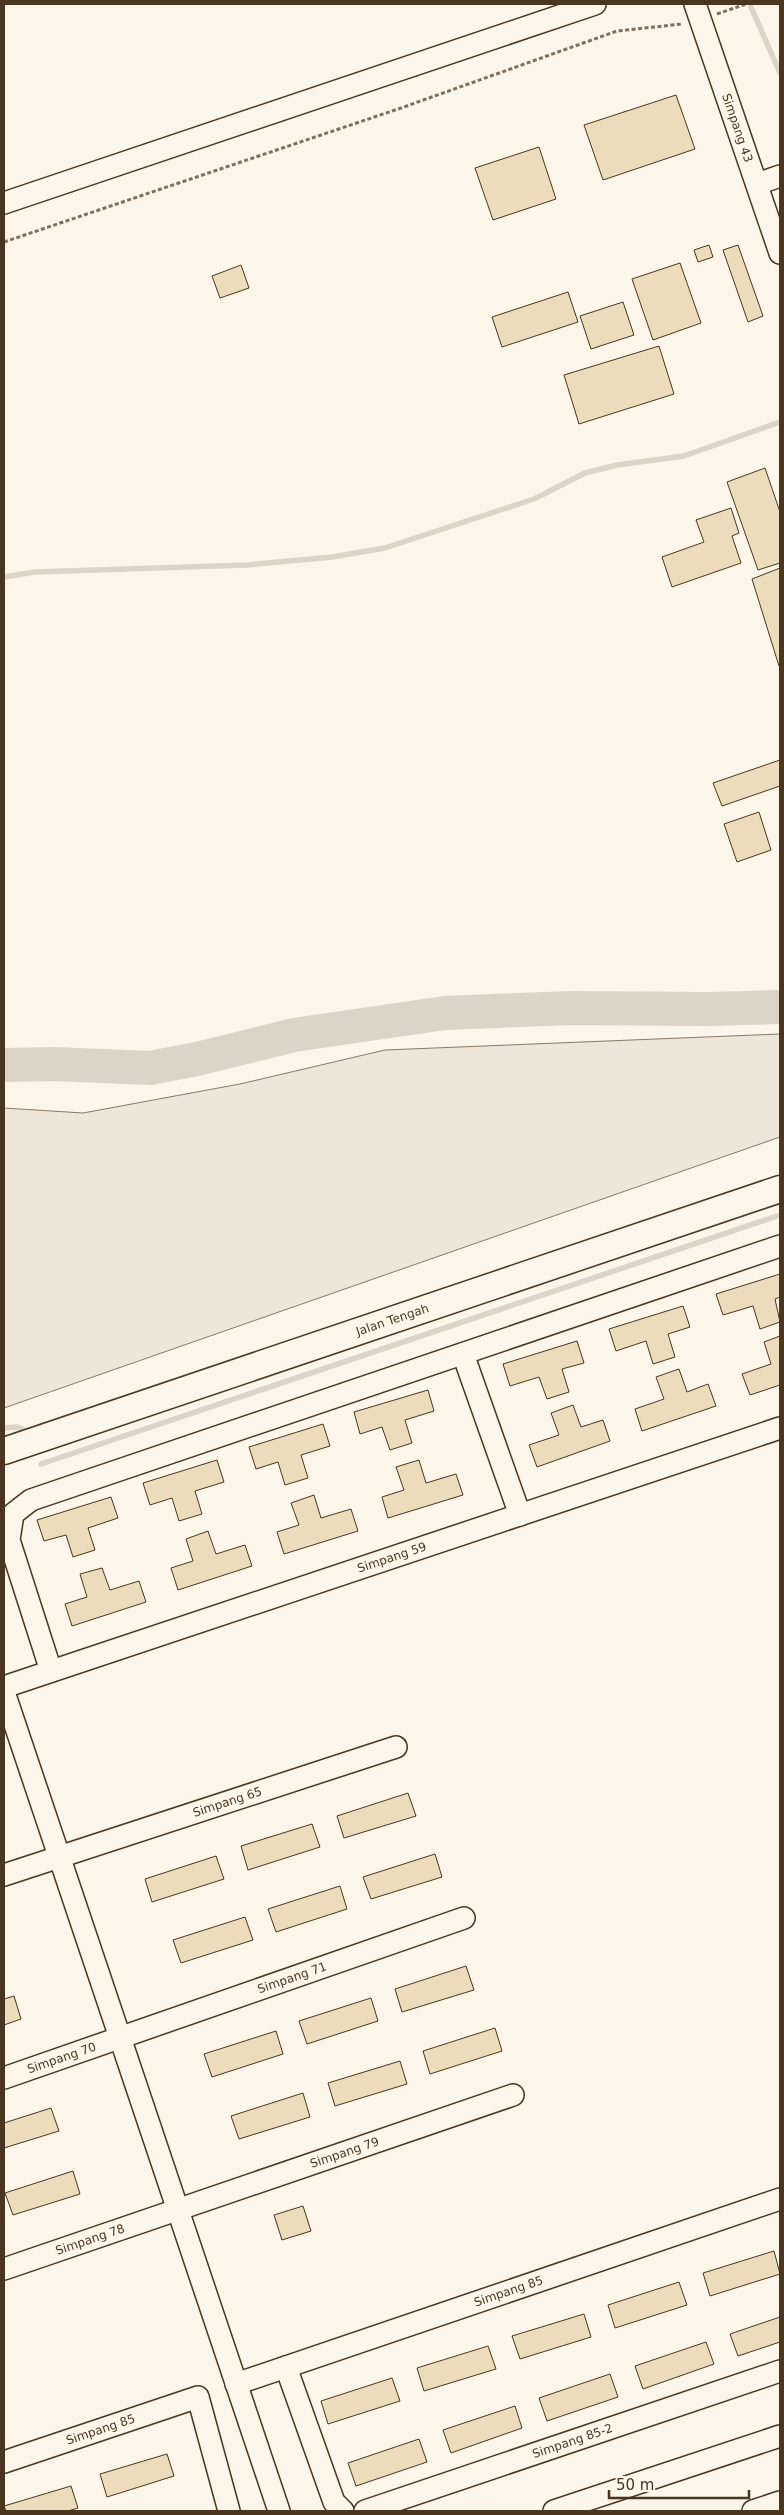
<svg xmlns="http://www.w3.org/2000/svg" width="784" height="2515" font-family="'DejaVu Sans',sans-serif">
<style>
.green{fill:#ede6d9;stroke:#887966}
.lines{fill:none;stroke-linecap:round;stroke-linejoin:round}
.stream{stroke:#dcd4c6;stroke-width:5.5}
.river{stroke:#dcd4c6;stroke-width:34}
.building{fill:#ecdcbc;stroke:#4a3520}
.minor-casing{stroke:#4a3520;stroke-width:24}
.major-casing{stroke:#4a3520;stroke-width:29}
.path{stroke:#7f6f5c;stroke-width:3;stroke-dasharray:4 2.5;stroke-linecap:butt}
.minor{stroke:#fbf6e9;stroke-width:21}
.major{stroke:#fbf6e9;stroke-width:26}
.labels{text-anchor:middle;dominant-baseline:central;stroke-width:4;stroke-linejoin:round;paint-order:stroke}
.street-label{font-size:12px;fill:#4a3520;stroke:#fbf6e9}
</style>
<rect width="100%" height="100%" fill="#fbf6e9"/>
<!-- green -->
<polygon class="green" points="780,1034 780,1137 4,1408 4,1108 83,1113 240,1084 385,1050"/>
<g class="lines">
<!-- stream -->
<g class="stream">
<polyline points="751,7 780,73"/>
<polyline points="4,577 35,572 247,565 332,557 385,548 534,499 585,473 617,465 684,456 780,422"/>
<polyline points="4,1428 17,1427 22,1429"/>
<polyline points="41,1464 780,1215"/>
</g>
<!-- river -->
<polyline class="river" points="4,1065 54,1064 150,1068 197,1059 294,1035 445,1013 569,1008 709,1009 780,1007"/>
</g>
<!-- building -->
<g class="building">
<polygon points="676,95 695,149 603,180 584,125"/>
<polygon points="539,147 556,199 493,220 475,168"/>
<polygon points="709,245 713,257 698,262 694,250"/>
<polygon points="738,245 763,316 748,322 723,250"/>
<polygon points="680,263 701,323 653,340 632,279"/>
<polygon points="241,265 249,288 220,298 212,276"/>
<polygon points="568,292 578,322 502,347 492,317"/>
<polygon points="623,302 634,335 591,349 580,316"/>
<polygon points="659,346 674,394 579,424 564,375"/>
<polygon points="765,468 780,512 780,563 758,570 727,482"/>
<polygon points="731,508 739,533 732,536 741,563 672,587 662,557 704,542 696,520"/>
<polygon points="780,568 780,666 779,666 752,579"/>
<polygon points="780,760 780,786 722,806 713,783"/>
<polygon points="759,812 771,850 737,862 724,824"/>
<polygon points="780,1274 780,1297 775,1299 780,1322 760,1329 753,1306 723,1315 716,1294"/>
<polygon points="683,1306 690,1327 668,1334 675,1357 653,1364 646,1341 616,1351 609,1329"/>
<polygon points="780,1336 780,1385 750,1395 742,1374 771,1364 764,1342"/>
<polygon points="577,1341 584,1363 562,1369 569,1392 547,1399 539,1377 510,1386 503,1364"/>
<polygon points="679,1369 687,1392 708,1384 716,1406 642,1431 635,1409 664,1399 656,1377"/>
<polygon points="428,1390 434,1411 405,1420 412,1443 390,1450 382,1427 360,1434 354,1412"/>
<polygon points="573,1405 581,1427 603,1420 610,1441 537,1467 529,1445 559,1435 551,1413"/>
<polygon points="323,1424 330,1446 301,1455 308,1478 285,1485 278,1462 256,1469 249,1447"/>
<polygon points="217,1460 224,1482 195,1491 202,1514 179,1521 172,1498 150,1505 143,1483"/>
<polygon points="419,1460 426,1483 456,1474 463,1495 388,1518 382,1497 404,1490 396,1467"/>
<polygon points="314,1495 321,1518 351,1509 358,1531 284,1554 277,1532 299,1525 291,1503"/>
<polygon points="111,1497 118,1518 88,1528 95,1550 73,1557 66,1535 44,1541 37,1520"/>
<polygon points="208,1531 216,1554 245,1545 252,1566 178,1590 171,1568 193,1561 186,1539"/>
<polygon points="102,1568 110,1590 139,1581 146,1602 72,1626 65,1604 87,1597 80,1574"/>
<polygon points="408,1793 416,1816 344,1838 337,1816"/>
<polygon points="312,1824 320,1847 248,1870 241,1846"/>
<polygon points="435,1854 442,1877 371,1899 363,1877"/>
<polygon points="216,1856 224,1879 152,1902 145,1879"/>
<polygon points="340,1886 347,1909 276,1932 268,1909"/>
<polygon points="245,1917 253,1940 181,1963 173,1940"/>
<polygon points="466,1966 474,1990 402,2012 395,1989"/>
<polygon points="14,1996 21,2019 4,2025 4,1999"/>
<polygon points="371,1998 378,2021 307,2044 299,2021"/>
<polygon points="495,2028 502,2051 430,2074 423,2051"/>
<polygon points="276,2031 283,2054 212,2077 204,2054"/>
<polygon points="400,2061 407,2084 335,2106 328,2083"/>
<polygon points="303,2093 310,2117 239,2139 231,2116"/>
<polygon points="51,2108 59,2131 4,2148 4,2123"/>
<polygon points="73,2171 80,2194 13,2215 5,2193"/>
<polygon points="303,2206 311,2231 282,2240 274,2215"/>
<polygon points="774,2251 780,2274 710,2296 703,2273"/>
<polygon points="679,2282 687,2305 615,2328 608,2305"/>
<polygon points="584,2314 591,2337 520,2359 512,2336"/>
<polygon points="780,2317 780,2342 738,2356 730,2334"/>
<polygon points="706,2342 714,2364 643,2389 635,2366"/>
<polygon points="488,2346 496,2369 424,2391 417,2368"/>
<polygon points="610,2374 618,2397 547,2421 539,2398"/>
<polygon points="392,2378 400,2401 328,2424 321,2401"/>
<polygon points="515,2406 522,2428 451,2453 443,2430"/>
<polygon points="419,2439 427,2462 356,2486 348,2463"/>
<polygon points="167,2454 174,2476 107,2497 100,2474"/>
<polygon points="71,2486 78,2508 68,2511 6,2511 4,2506"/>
</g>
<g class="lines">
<!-- minor casing -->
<g class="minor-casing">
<g id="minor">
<path id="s1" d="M695,4L780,253"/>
<polyline points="757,184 780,176"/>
<polyline points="4,203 595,4"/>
<polyline points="463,1354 520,1515"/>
<polyline points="51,1671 9,1540 13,1514 31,1500 780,1246"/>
<path id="s2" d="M4,1687L780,1428"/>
<polyline points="4,1692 279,2511"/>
<path id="s3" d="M4,1875L396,1747"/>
<path id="s4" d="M4,2078L464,1918"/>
<path id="s5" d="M4,2269L513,2095"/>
<polyline points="286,2367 334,2502 343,2511"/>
<path id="s6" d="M236,2384L780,2199"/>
<path id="s7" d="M4,2462L198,2397L229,2511"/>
<path id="s8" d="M365,2511L780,2371"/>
<polyline points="554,2511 780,2436"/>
<polyline points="753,2511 780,2502"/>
</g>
</g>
<!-- major casing -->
<g class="major-casing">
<g id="major">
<path id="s9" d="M4,1451L780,1189"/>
</g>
</g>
<!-- path -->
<g class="path">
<polyline points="717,14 746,4"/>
<polyline points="4,242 401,108 617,31 682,24"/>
</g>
<!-- minor -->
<use href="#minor" class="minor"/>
<!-- major -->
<use href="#major" class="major"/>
</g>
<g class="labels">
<!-- street labels -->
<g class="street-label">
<text stroke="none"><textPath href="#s1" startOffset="131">Simpang 43</textPath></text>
<text stroke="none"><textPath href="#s9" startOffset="410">Jalan Tengah</textPath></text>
<text stroke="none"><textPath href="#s2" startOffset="409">Simpang 59</textPath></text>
<text stroke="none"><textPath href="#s3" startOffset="235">Simpang 65</textPath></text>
<text stroke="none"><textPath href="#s4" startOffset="305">Simpang 71</textPath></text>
<text stroke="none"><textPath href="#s4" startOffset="61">Simpang 70</textPath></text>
<text stroke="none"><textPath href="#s5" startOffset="360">Simpang 79</textPath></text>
<text stroke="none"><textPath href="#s5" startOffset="91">Simpang 78</textPath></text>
<text stroke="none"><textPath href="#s6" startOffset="288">Simpang 85</textPath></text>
<text stroke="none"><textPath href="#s7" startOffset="102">Simpang 85</textPath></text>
<text stroke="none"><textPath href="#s8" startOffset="219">Simpang 85-2</textPath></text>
</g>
</g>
<!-- border -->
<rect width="784" height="2515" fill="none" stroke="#4a3520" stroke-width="10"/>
<!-- scale -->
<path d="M609 2490v8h140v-8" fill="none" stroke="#4a3520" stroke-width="2.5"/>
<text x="616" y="2490" font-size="15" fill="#4a3520" stroke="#fbf6e9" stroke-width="4" paint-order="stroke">50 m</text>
</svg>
